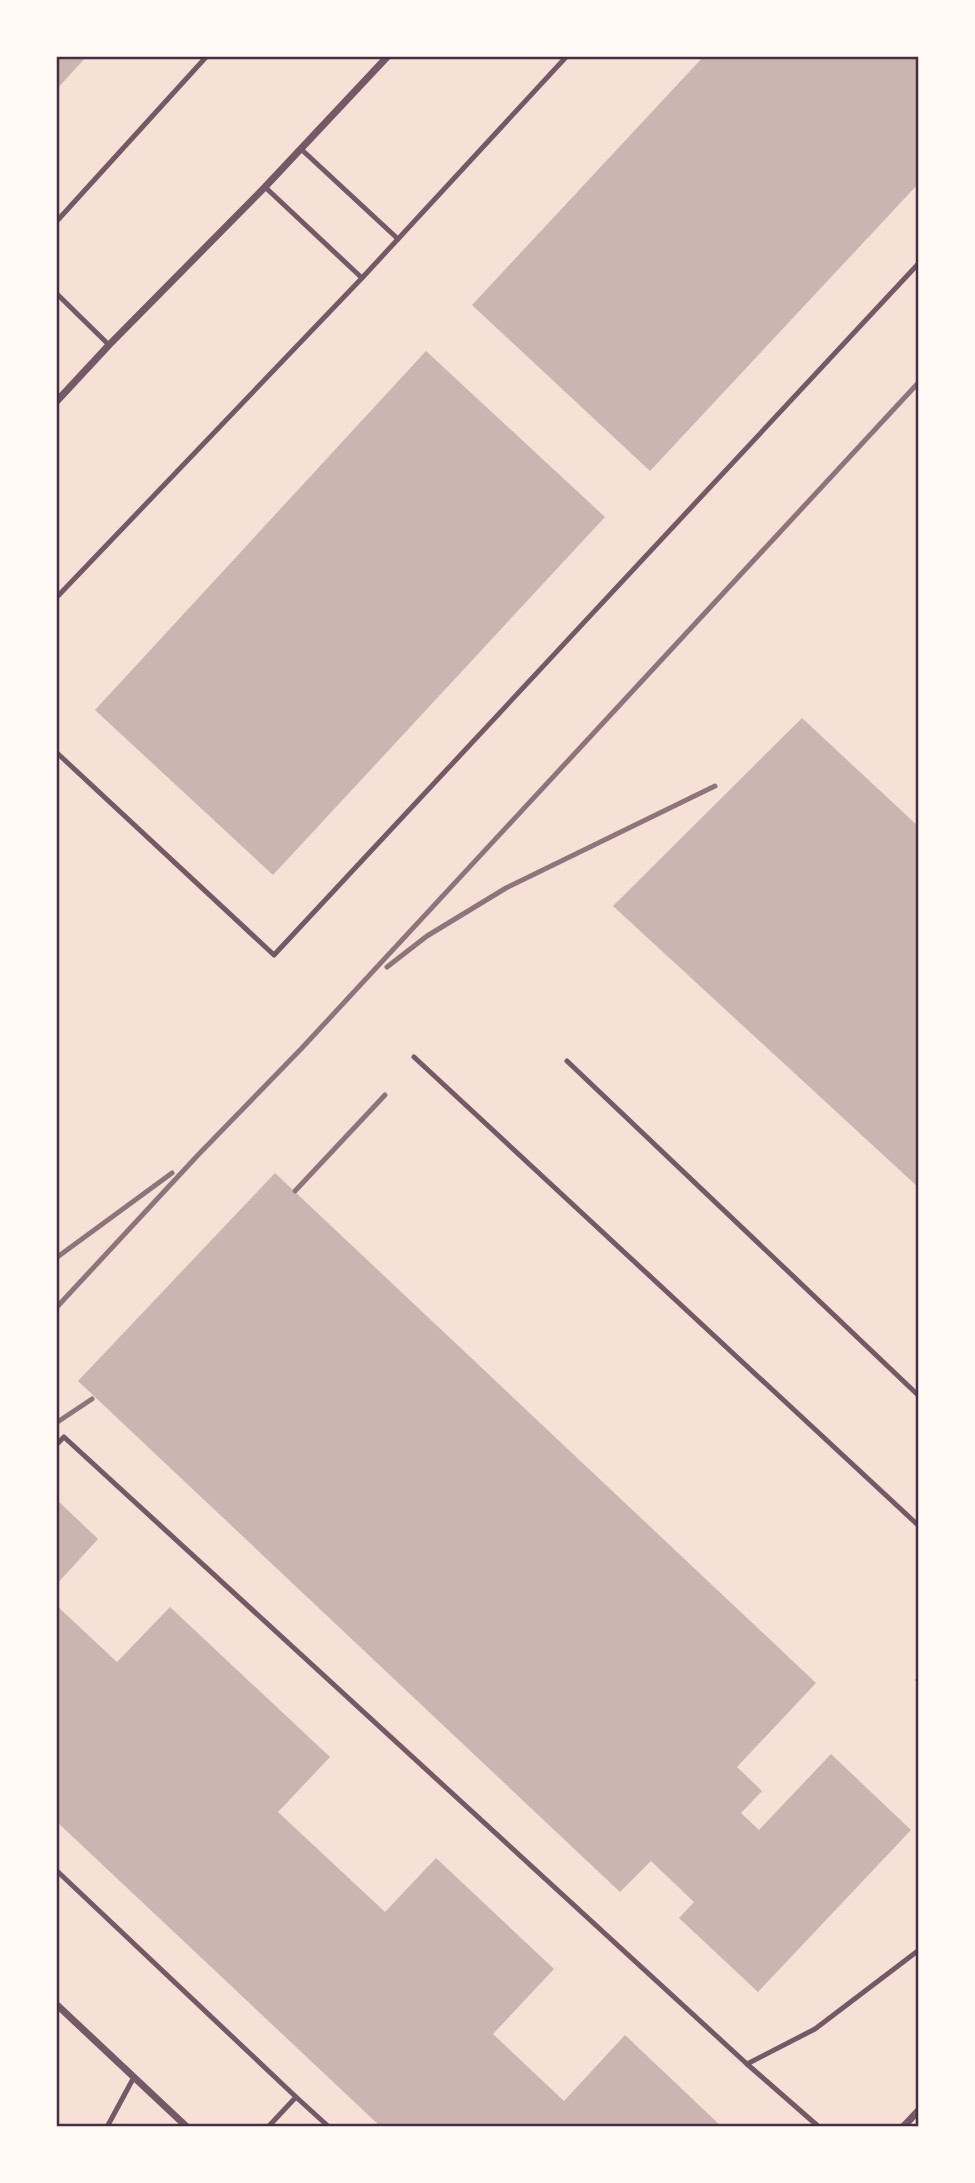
<svg xmlns="http://www.w3.org/2000/svg" width="975" height="2183" font-family="Barlow,sans-serif">
<style>
.building{fill:#ccb4b1}
.lines{fill:none;stroke-linecap:round;stroke-linejoin:round}
.service{stroke:#755966;stroke-width:5}
.minor{stroke:#755966;stroke-width:7}
.rail{stroke:#8f747c;stroke-width:5}
.neatline{fill:none;stroke:#4a2c40;stroke-width:2.5}
</style>
<rect width="100%" height="100%" fill="#f7e1d7"/>
<!-- building -->
<g class="building">
<polygon points="56,56 87,56 56,90"/>
<polygon points="704,56 919,56 919,183 650,471 472,305"/>
<polygon points="426,351 605,517 273,875 95,710"/>
<polygon points="802,718 919,827 919,1188 613,906"/>
<polygon points="275,1173 816,1683 737,1767 762,1791 741,1813 759,1830 831,1754 911,1830 758,1992 679,1918 694,1902 651,1861 620,1892 78,1381"/>
<polygon points="56,1499 98,1539 56,1585"/>
<polygon points="56,1605 117,1662 170,1607 330,1757 278,1812 385,1912 436,1858 554,1969 493,2034 564,2101 625,2035 722,2127 381,2127 56,1821"/>
</g>
<g class="lines">
<!-- service -->
<g class="service">
<polyline points="301,149 398,239"/>
<polyline points="265,187 362,278 567,56"/>
<polyline points="56,222 207,56"/>
<polyline points="56,293 109,345"/>
<polyline points="56,598 362,278"/>
<polyline points="56,752 274,955 919,263"/>
<polyline points="414,1057 919,1526"/>
<polyline points="567,1061 919,1396"/>
<polyline points="56,1445 64,1437 747,2064 819,2127"/>
<polyline points="918,1680 919,1681"/>
<polyline points="56,1870 296,2097 268,2127"/>
<polyline points="747,2064 815,2029 919,1950"/>
<polyline points="296,2097 329,2127"/>
<polyline points="107,2127 134,2077"/>
</g>
<!-- minor -->
<g class="minor">
<polyline points="56,402 109,345 265,187 388,56"/>
<polyline points="56,2004 187,2127"/>
<polyline points="903,2127 919,2110"/>
</g>
<!-- rail -->
<g class="rail">
<polyline points="387,967 427,936 506,888 715,786"/>
<polyline points="295,1191 385,1095"/>
<polyline points="56,1258 172,1173"/>
<polyline points="56,1308 198,1155 301,1049 919,382"/>
<polyline points="56,1423 92,1399"/>
</g>
</g>
<!-- border -->
<rect width="975" height="2183" fill="none" stroke="#fffaf5" stroke-width="116"/>
<rect x="58" y="58" width="859" height="2067" class="neatline"/>
</svg>
